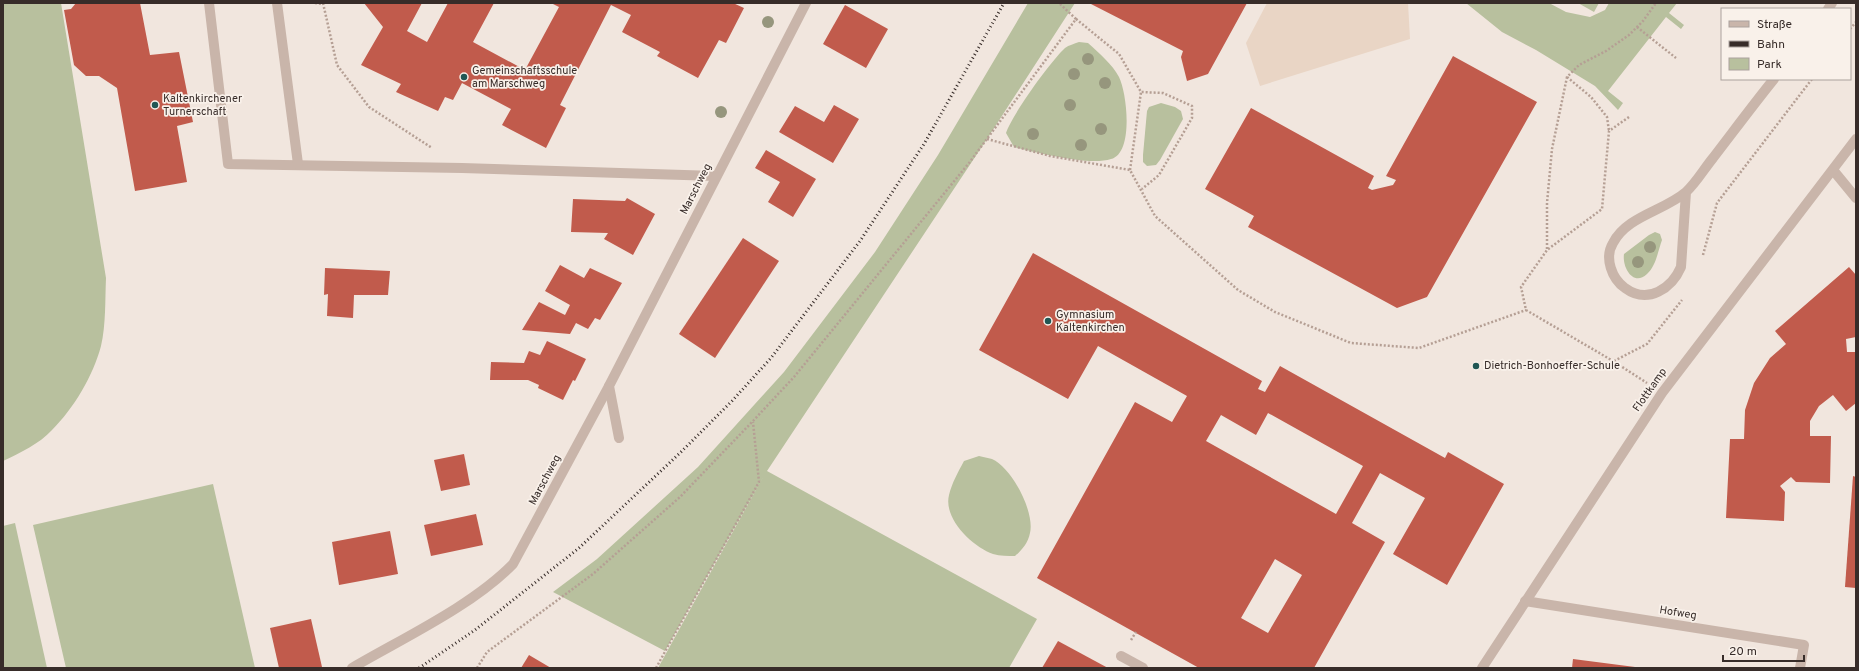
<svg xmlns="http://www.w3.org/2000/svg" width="1859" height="671" font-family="Overpass,sans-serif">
  <rect width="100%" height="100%" fill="#f1e6de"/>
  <g fill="#b8c09e">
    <path d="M3,3H61L106,278C105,300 106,324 101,346C93,376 74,408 52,430C39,444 20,453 3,461Z"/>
    <polygon points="1028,3 1075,3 987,139 767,471 1037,619 1009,668 658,668 763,477 665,651 553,592 597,559 698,467 784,372 875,252 938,155"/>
    <polygon points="1466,3 1549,3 1566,12 1590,17 1605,10 1609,3 1677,3 1669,13 1684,25 1681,29 1666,17 1608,91 1623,103 1618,110 1595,86 1536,50 1502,32"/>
    <polygon points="1578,3 1599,3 1594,12"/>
    <path d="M1079,42L1088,43C1099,53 1112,64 1119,77C1127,93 1134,153 1111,159C1089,166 1038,153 1014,147L1006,133C1012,115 1050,62 1065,48C1069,45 1074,44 1079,42Z"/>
    <polygon points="1161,103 1175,107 1181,111 1183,119 1160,160 1156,165 1147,166 1143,162 1143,155 1147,111 1149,107"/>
    <path d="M1655,232L1660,234L1662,240C1658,251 1656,266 1647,274C1633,287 1622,267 1624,254L1649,235Z"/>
    <path d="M979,456C983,457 988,458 992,459C1012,468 1035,512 1030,533C1028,543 1022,550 1015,556C1008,556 1000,556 993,554C973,547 943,519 949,495C952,483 958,472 964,461Z"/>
    <polygon points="213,484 255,668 66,668 33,525"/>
    <polygon points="15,523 47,668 3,668 3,526"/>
  </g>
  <polygon fill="#e9d5c5" points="1267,3 1408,3 1410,39 1260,86 1246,43"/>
  <g fill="#c15b4c" fill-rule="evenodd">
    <polygon points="76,3 140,3 150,55 179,52 193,122 177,126 187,182 135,191 117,88 99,76 86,76 74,65 64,10 71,9"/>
    <polygon points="364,3 422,3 407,31 427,42 448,3 494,3 473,42 525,70 559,7 551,3 733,3 744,8 726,43 719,40 698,78 657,56 660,52 622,32 631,15 611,5 560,105 566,108 546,148 502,125 511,109 462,83 453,100 445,97 438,111 396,92 401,84 361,65 383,27"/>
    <polygon points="1089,3 1247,3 1208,74 1187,81 1181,57 1183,51"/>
    <polygon points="845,5 888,29 866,68 823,44"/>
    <polygon points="1453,56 1537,102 1427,297 1397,308 1248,227 1254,216 1205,189 1251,108 1374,176 1368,188 1372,190 1393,185 1396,180 1386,176"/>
    <polygon points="834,105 859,119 833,163 779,132 795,106 824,122"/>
    <polygon points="766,150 816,179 793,217 768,202 780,182 755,168"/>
    <polygon points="627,198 655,214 633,255 604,239 608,233 571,232 573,199 625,201"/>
    <polygon points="743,238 779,261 715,358 679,334"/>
    <path d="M1033,253L1262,381L1258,389L1265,392L1280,366L1445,458L1448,452L1504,484L1447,585L1393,554L1425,498L1380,473L1352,523L1385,542L1314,668H1199L1037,578L1135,402L1172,422L1187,396L1098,346L1068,399L979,350ZM1268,413L1363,466L1336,514L1206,441L1221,415L1256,435ZM1275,559L1302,575L1268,633L1241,618Z"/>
    <polygon points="560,265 584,278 590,268 622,283 600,320 595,318 588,329 576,323 570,334 522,330 539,302 565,315 570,305 545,291"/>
    <polygon points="1849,267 1856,275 1856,337 1846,339 1847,352 1856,352 1856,403 1846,411 1833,395 1819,406 1810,421 1810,436 1831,436 1830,483 1796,482 1791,477 1780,486 1785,492 1784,521 1726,518 1730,439 1744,439 1745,410 1754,383 1770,358 1786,344 1775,331"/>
    <polygon points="325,268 390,271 388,295 354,295 353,318 327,316 328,294 324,295"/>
    <polygon points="547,341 586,359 575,381 573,380 563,400 538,388 539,385 528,380 490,380 491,362 524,363 529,351 540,355"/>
    <polygon points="464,454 470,485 441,491 434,460"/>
    <polygon points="1853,476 1856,477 1856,588 1845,587"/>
    <polygon points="476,514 483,545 431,556 424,525"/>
    <polygon points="390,531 398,574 339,585 332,542"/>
    <polygon points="311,619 322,667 279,668 270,628"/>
    <polygon points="1058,641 1108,668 1042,668"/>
    <polygon points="529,655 551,668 521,668"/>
    <polygon points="1573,659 1635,667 1635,668 1572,668"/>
  </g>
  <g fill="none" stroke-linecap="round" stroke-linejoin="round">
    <g stroke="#b59f94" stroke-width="2.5" stroke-dasharray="2 2" stroke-linecap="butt">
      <polyline points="315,3 322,4"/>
      <polyline points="323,3 337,65 369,107 432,148"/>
      <polyline points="1076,19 1119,54 1141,92 1163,93 1192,106 1192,118 1159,175 1142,189"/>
      <polyline points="1637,27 1676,58"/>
      <polyline points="1850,29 1856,22"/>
      <polyline points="1567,77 1591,97 1607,117 1609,131"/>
      <polyline points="1629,117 1609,131 1602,209 1547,250 1521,287 1526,310 1613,361 1647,383"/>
      <polyline points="987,139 1050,156 1130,170 1155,216 1238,290 1275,312 1351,343 1419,348 1526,310"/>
      <polyline points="1130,170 1141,92"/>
      <polyline points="1547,249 1547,203 1552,149 1567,77 1579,65 1606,51 1629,35 1643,21 1656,3"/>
      <polyline points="1703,255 1717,203 1812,79"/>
      <polyline points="1614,361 1647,344 1682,300"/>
      <polyline points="1131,640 1136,632"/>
      <polyline points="477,668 487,652 593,574 680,497 753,421 794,377 969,163 1076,19 1059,3"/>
      <polyline points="656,668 759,482 753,422"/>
    </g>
    <g stroke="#c9b5aa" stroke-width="10">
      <polyline points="209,3 228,164 462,168 716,176"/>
      <polyline points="277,3 298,164"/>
      <polyline points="1828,9 1832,3"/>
      <polyline points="1833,170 1856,198"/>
      <path d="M1686,192L1681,267C1672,288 1648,305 1625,288C1612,279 1604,258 1613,243C1627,216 1664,211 1686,192C1696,183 1704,169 1713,158C1733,132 1753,105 1774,79"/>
      <polyline points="619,438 609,386 806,3"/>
      <polyline points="1525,601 1804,645 1800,668"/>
      <polyline points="1121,656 1143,668"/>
      <path d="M352,668C403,638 472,606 513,564L609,386"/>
      <polyline points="1482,668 1662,393 1856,139"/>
    </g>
    <polyline stroke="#372c29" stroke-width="3" stroke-dasharray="1 3" stroke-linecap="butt" points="419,668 475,630 579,548 680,453 732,401 771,358 860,241 924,144 1004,3"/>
  </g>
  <g fill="#96967d">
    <circle cx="768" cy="22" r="6"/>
    <circle cx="1088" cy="59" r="6"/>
    <circle cx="1074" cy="74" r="6"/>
    <circle cx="1105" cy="83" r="6"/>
    <circle cx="1070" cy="105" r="6"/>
    <circle cx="721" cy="112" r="6"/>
    <circle cx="1101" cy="129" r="6"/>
    <circle cx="1033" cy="134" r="6"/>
    <circle cx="1081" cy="145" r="6"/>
    <circle cx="1650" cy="247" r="6"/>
    <circle cx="1638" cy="262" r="6"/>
  </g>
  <g fill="#205754" stroke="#f9f1ea" stroke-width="1.5">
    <circle cx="464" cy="77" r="4"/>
    <circle cx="155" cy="105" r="4"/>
    <circle cx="1048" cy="321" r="4"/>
    <circle cx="1476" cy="366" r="4"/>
  </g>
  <g text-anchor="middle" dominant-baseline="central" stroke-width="3.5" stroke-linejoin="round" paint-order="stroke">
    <g font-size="11" fill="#372c29" stroke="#f9f1ea" text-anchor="start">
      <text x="472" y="71">Gemeinschaftsschule<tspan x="472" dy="13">am Marschweg</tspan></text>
      <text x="163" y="99">Kaltenkirchener<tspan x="163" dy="13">Turnerschaft</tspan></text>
      <text x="1056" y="315">Gymnasium<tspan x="1056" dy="13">Kaltenkirchen</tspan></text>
      <text x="1484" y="366">Dietrich-Bonhoeffer-Schule</text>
    </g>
    <g font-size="11" fill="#372c29" stroke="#f9f1ea">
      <text transform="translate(696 189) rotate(-63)">Marschweg</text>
      <text transform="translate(1650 390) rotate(-55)">Flottkamp</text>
      <text transform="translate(545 480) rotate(-62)">Marschweg</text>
      <text transform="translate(1678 613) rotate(9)">Hofweg</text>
    </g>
  </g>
  <rect width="1859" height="671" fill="none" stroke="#372c29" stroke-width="8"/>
  <rect x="1721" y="8" width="130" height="72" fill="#f9f1ea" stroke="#aba29d"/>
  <rect x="1729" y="21" width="20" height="6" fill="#c9b5aa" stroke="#aba29d"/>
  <text x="1757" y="28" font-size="12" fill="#372c29">Straße</text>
  <rect x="1729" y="41" width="20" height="6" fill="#372c29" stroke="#aba29d"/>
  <text x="1757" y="48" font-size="12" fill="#372c29">Bahn</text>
  <rect x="1729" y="58" width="20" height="12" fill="#b8c09e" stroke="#aba29d"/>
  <text x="1757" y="68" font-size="12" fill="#372c29">Park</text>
  <path d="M1723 655v6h81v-6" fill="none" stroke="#372c29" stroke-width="2"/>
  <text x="1729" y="655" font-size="12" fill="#372c29" stroke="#f9f1ea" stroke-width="3" paint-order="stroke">20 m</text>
</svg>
